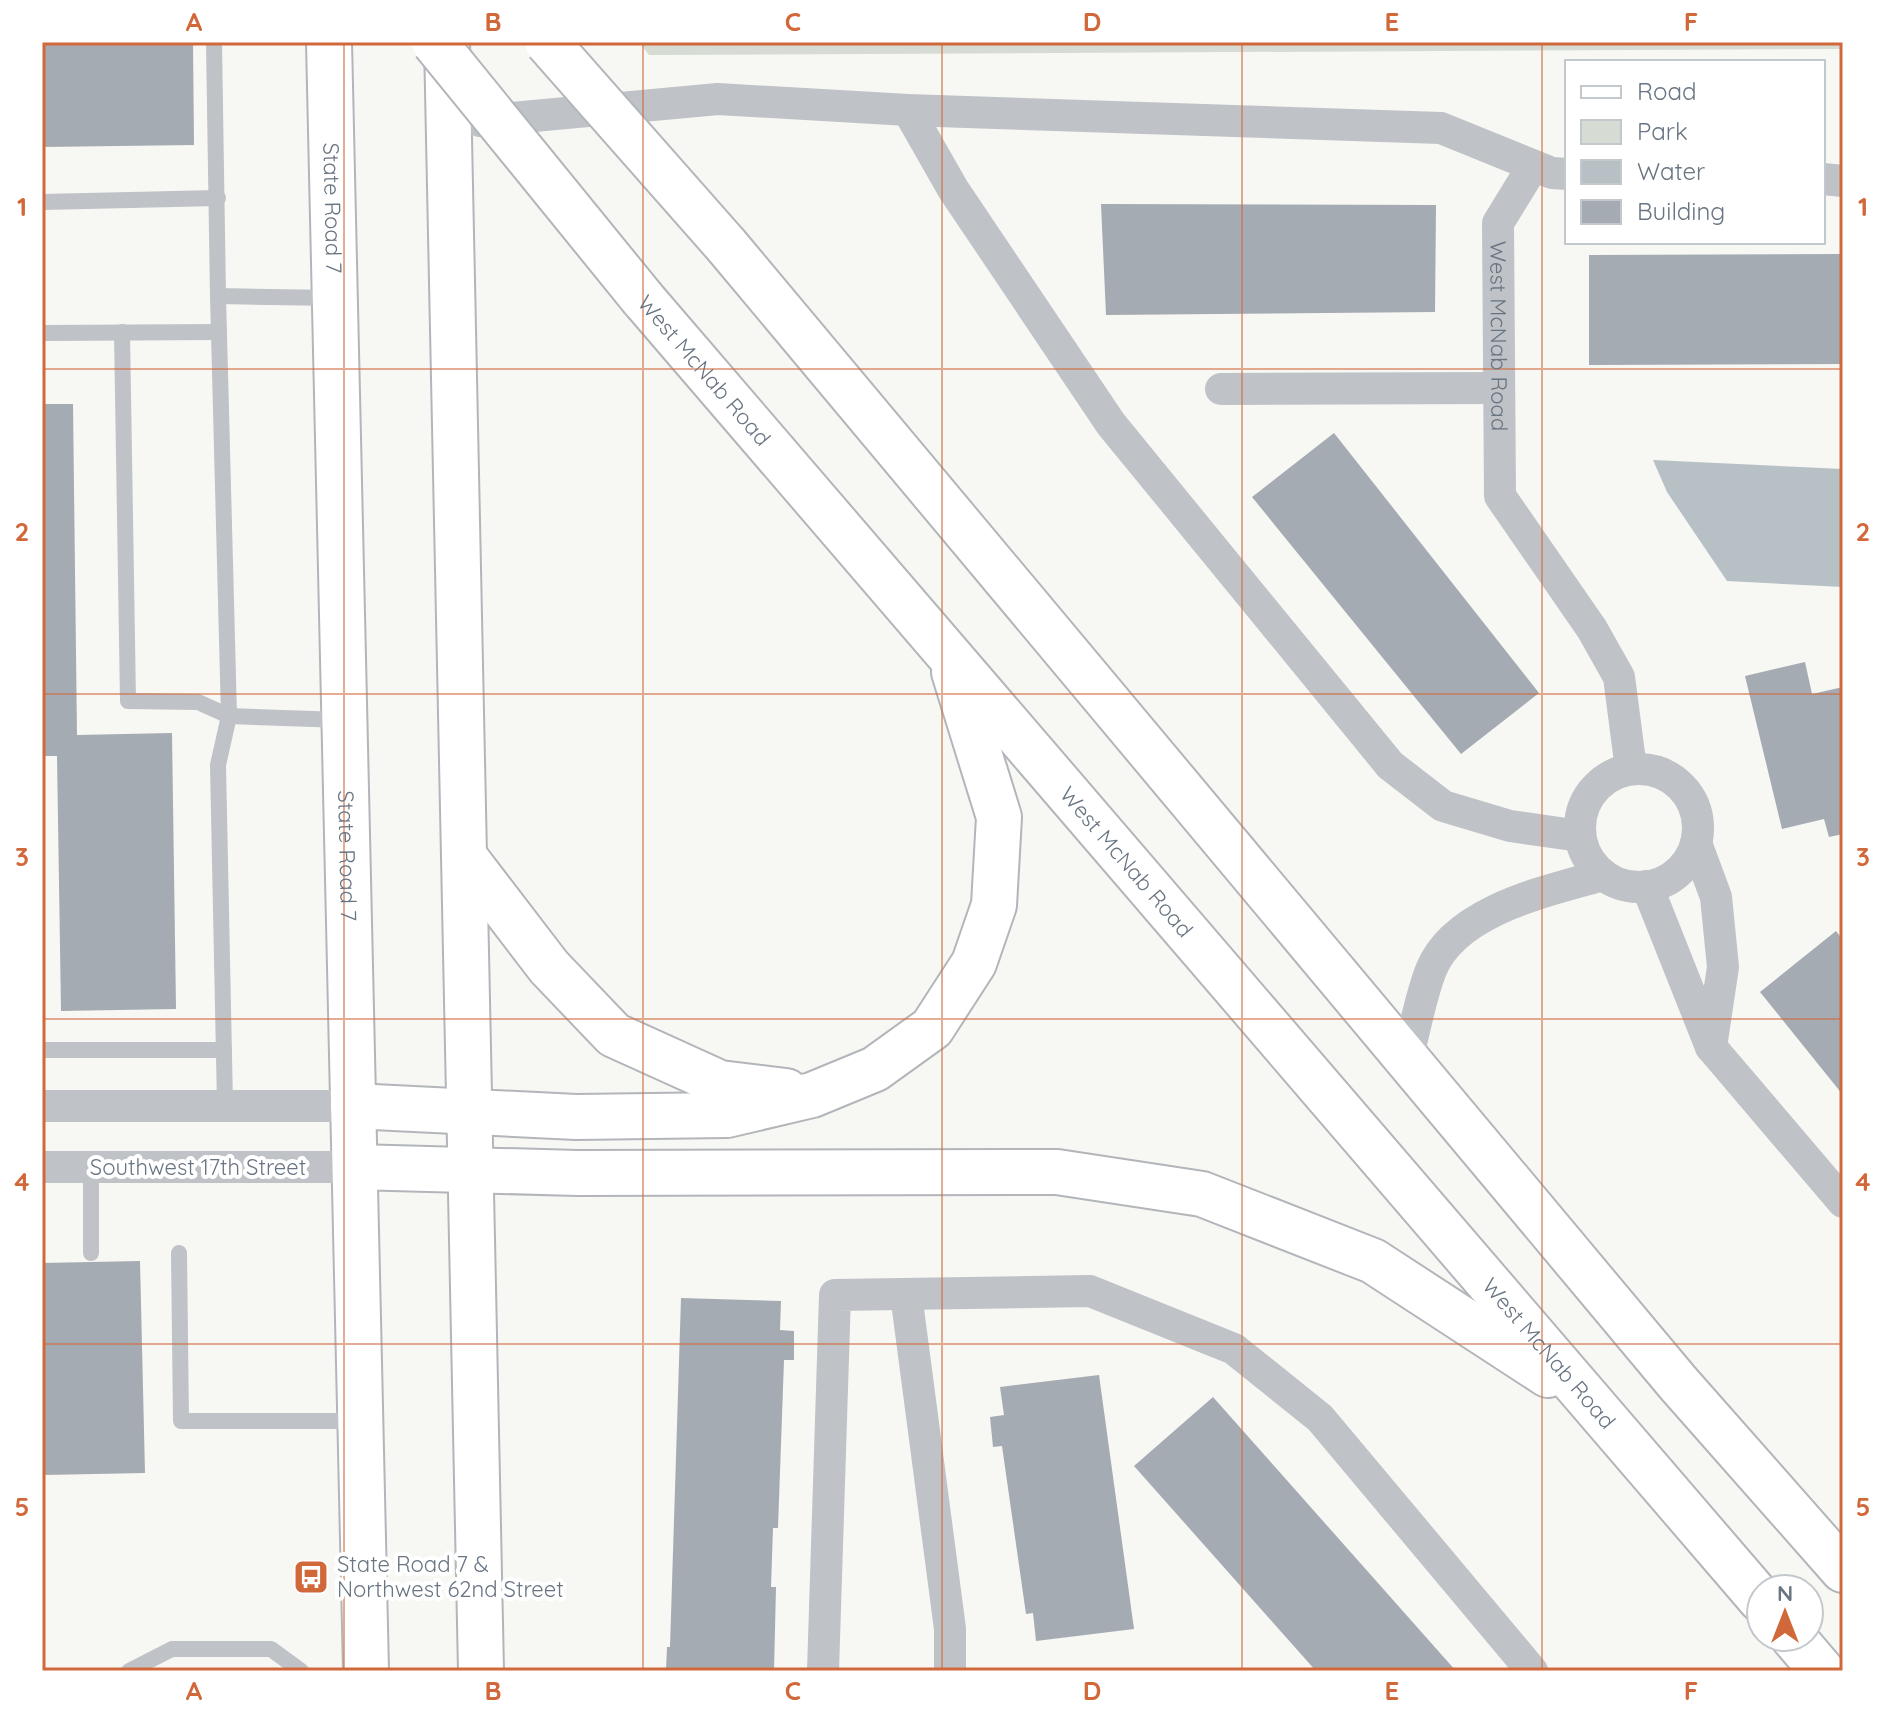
<svg xmlns="http://www.w3.org/2000/svg" width="1885" height="1713" font-family="Quicksand,sans-serif">
  <rect width="100%" height="100%" fill="#f7f7f4"/>
  <polygon fill="#d6dbd4" points="639,42 1843,42 1843,49 649,55"/>
  <polygon fill="#b7c0c5" points="1653,460 1843,469 1843,587 1727,581 1667,492"/>
  <g fill="#a5abb2">
    <polygon points="42,42 193,42 194,145 42,147"/>
    <polygon points="1101,204 1436,205 1435,312 1106,315"/>
    <polygon points="1843,254 1843,364 1589,365 1589,255"/>
    <polygon points="42,404 73,404 77,735 172,733 176,1009 61,1011 57,756 42,756"/>
    <polygon points="1334,433 1539,693 1461,754 1252,497"/>
    <polygon points="1805,662 1812,694 1843,687 1843,834 1829,837 1824,819 1782,829 1745,676"/>
    <polygon points="1836,931 1843,940 1843,1095 1760,992"/>
    <polygon points="140,1261 145,1473 44,1475 42,1263"/>
    <polygon points="681,1298 781,1301 780,1330 794,1331 794,1360 784,1360 778,1528 773,1528 771,1587 776,1587 774,1671 666,1671 667,1647 670,1647"/>
    <polygon points="1099,1375 1134,1629 1036,1641 1033,1613 1026,1614 1002,1446 993,1447 990,1417 1004,1415 1000,1387"/>
    <polygon points="1213,1397 1456,1671 1316,1671 1134,1466"/>
  </g>
  <g fill="none" stroke-linecap="round" stroke-linejoin="round">
    <defs>
      <g id="primary">
        <path id="s2" d="M329,42L366,1671"/>
        <polyline points="447,42 481,1671"/>
        <polyline points="726,245 1678,1383 1843,1570"/>
        <path id="s3" d="M643,299L1761,1600"/>
        <polyline points="464,856 549,967 614,1035 720,1083 786,1091"/>
        <polyline points="353,1106 576,1117 727,1115 812,1095 875,1069 932,1028 974,963 994,905 999,817 954,672"/>
        <polyline points="355,1167 578,1173 1057,1172 1202,1194 1373,1261 1548,1375"/>
        <polyline points="1793,1637 1822,1671"/>
      </g>
    </defs>
    <use href="#primary" stroke="#b2b6ba" stroke-width="48"/>
    <g stroke="#bfc2c6" stroke-width="16">
      <polyline points="214,42 218,296 332,298"/>
      <polyline points="42,202 218,198"/>
      <polyline points="218,296 229,716 218,765 225,1104"/>
      <polyline points="122,332 128,701 198,702 229,716 342,720"/>
      <polyline points="42,333 219,332"/>
      <polyline points="42,1050 224,1050"/>
      <polyline points="91,1167 91,1253"/>
      <polyline points="179,1253 181,1421 358,1421"/>
      <polyline points="129,1671 172,1649 271,1649 301,1671"/>
    </g>
    <g stroke="#bfc2c6" stroke-width="32">
      <polyline points="908,110 953,189 1111,424 1390,765 1443,806 1510,826 1580,836"/>
      <polyline points="480,121 718,99 908,110 1441,128 1552,173 1567,174"/>
      <path id="s1" d="M1533,166L1498,223L1500,496L1592,629L1619,677L1631,769"/>
      <polyline points="1823,179 1843,181"/>
      <polyline points="1221,389 1498,388"/>
      <circle cx="1639" cy="828" r="59"/>
      <polyline points="1696,843 1716,897 1723,967 1711,1047"/>
      <polyline points="1647,886 1711,1047 1843,1202"/>
      <path d="M1407,1059C1415,1030 1420,998 1431,970C1455,910 1547,891 1603,875"/>
      <polyline points="42,1106 353,1106"/>
      <polyline points="42,1167 355,1167"/>
      <polyline points="906,1294 950,1629 950,1671"/>
      <polyline points="823,1671 835,1295 1090,1291 1234,1349 1320,1418 1532,1671"/>
    </g>
    <use href="#primary" stroke="#fff" stroke-width="44"/>
    <defs>
      <g id="primary-bridge">
        <polyline points="434,42 643,299"/>
        <polyline points="547,42 726,245"/>
      </g>
    </defs>
    <use href="#primary-bridge" stroke="#b2b6ba" stroke-width="48" stroke-linecap="butt"/>
    <use href="#primary-bridge" stroke="#fff" stroke-width="44"/>
  </g>
  <path fill="none" stroke="#d1683a" stroke-width="2" stroke-opacity="0.55" d="M344,42V1671M643,42V1671M942,42V1671M1242,42V1671M1542,42V1671M42,369H1843M42,694H1843M42,1019H1843M42,1344H1843"/>
  <defs>
    <symbol id="bus-square" viewBox="-11 -11 22 22"><rect x="-9" y="-9" width="18" height="18" rx="4" fill="#d1683a" stroke="#fff"/><path d="M-5-6H5V4H4V6H2V4H-2V6H-4V4H-5ZM-3.5-4V0h7V-4ZM-3.5 1.2v1.5H-2V1.2ZM2 1.2v1.5H3.5V1.2Z" fill="#fff"/></symbol>
  </defs>
  <g fill-rule="evenodd">
    <use href="#bus-square" x="291" y="1557" width="40" height="40"/>
  </g>
  <g text-anchor="middle" dominant-baseline="central" stroke-width="8" stroke-linejoin="round" paint-order="stroke">
    <g font-size="22" fill="#697582" stroke="#fff">
      <text stroke="none"><textPath href="#s2" startOffset="166">State Road 7</textPath></text>
      <text stroke="none"><textPath href="#s1" startOffset="180">West McNab Road</textPath></text>
      <text stroke="none"><textPath href="#s3" startOffset="94">West McNab Road</textPath></text>
      <text stroke="none"><textPath href="#s2" startOffset="814">State Road 7</textPath></text>
      <text stroke="none"><textPath href="#s3" startOffset="742">West McNab Road</textPath></text>
      <text x="198" y="1167">Southwest 17th Street</text>
      <text stroke="none"><textPath href="#s3" startOffset="1390">West McNab Road</textPath></text>
    </g>
    <g font-size="22" fill="#697582" stroke="#fff" text-anchor="start">
      <text x="337" y="1564">State Road 7 &amp;<tspan x="337" dy="25">Northwest 62nd Street</tspan></text>
    </g>
  </g>
  <rect width="1885" height="1713" fill="none" stroke="#ffffff" stroke-width="88"/>
  <rect x="1565" y="60" width="260" height="184" fill="#ffffff" stroke="#c3c8cd" stroke-width="2"/>
  <rect x="1581" y="86" width="40" height="12" fill="#ffffff" stroke="#c3c8cd" stroke-width="2"/>
  <text x="1637" y="100" font-size="24" fill="#697582">Road</text>
  <rect x="1581" y="120" width="40" height="24" fill="#d6dbd4" stroke="#c3c8cd" stroke-width="2"/>
  <text x="1637" y="140" font-size="24" fill="#697582">Park</text>
  <rect x="1581" y="160" width="40" height="24" fill="#b7c0c5" stroke="#c3c8cd" stroke-width="2"/>
  <text x="1637" y="180" font-size="24" fill="#697582">Water</text>
  <rect x="1581" y="200" width="40" height="24" fill="#a5abb2" stroke="#c3c8cd" stroke-width="2"/>
  <text x="1637" y="220" font-size="24" fill="#697582">Building</text>
  <g transform="translate(1785 1613)"><circle r="38" fill="#ffffff" stroke="#c3c8cd" stroke-width="2"/>
  <path d="M0-6L14 30L0 20L-14 30Z" fill="#d1683a"/>
  <text y="-12" font-size="22" font-weight="bold" text-anchor="middle" fill="#697582">N</text>
  </g>
  <rect x="44" y="44" width="1797" height="1625" fill="none" stroke="#d1683a" stroke-width="3"/>
  <g font-size="26" text-anchor="middle" font-weight="bold" fill="#d1683a">
    <text x="194" y="31">A</text>
    <text x="493" y="31">B</text>
    <text x="793" y="31">C</text>
    <text x="1092" y="31">D</text>
    <text x="1392" y="31">E</text>
    <text x="1691" y="31">F</text>
    <text x="22" y="216">1</text>
    <text x="1863" y="216">1</text>
    <text x="22" y="541">2</text>
    <text x="1863" y="541">2</text>
    <text x="22" y="866">3</text>
    <text x="1863" y="866">3</text>
    <text x="22" y="1191">4</text>
    <text x="1863" y="1191">4</text>
    <text x="22" y="1516">5</text>
    <text x="1863" y="1516">5</text>
    <text x="194" y="1700">A</text>
    <text x="493" y="1700">B</text>
    <text x="793" y="1700">C</text>
    <text x="1092" y="1700">D</text>
    <text x="1392" y="1700">E</text>
    <text x="1691" y="1700">F</text>
  </g>
</svg>
